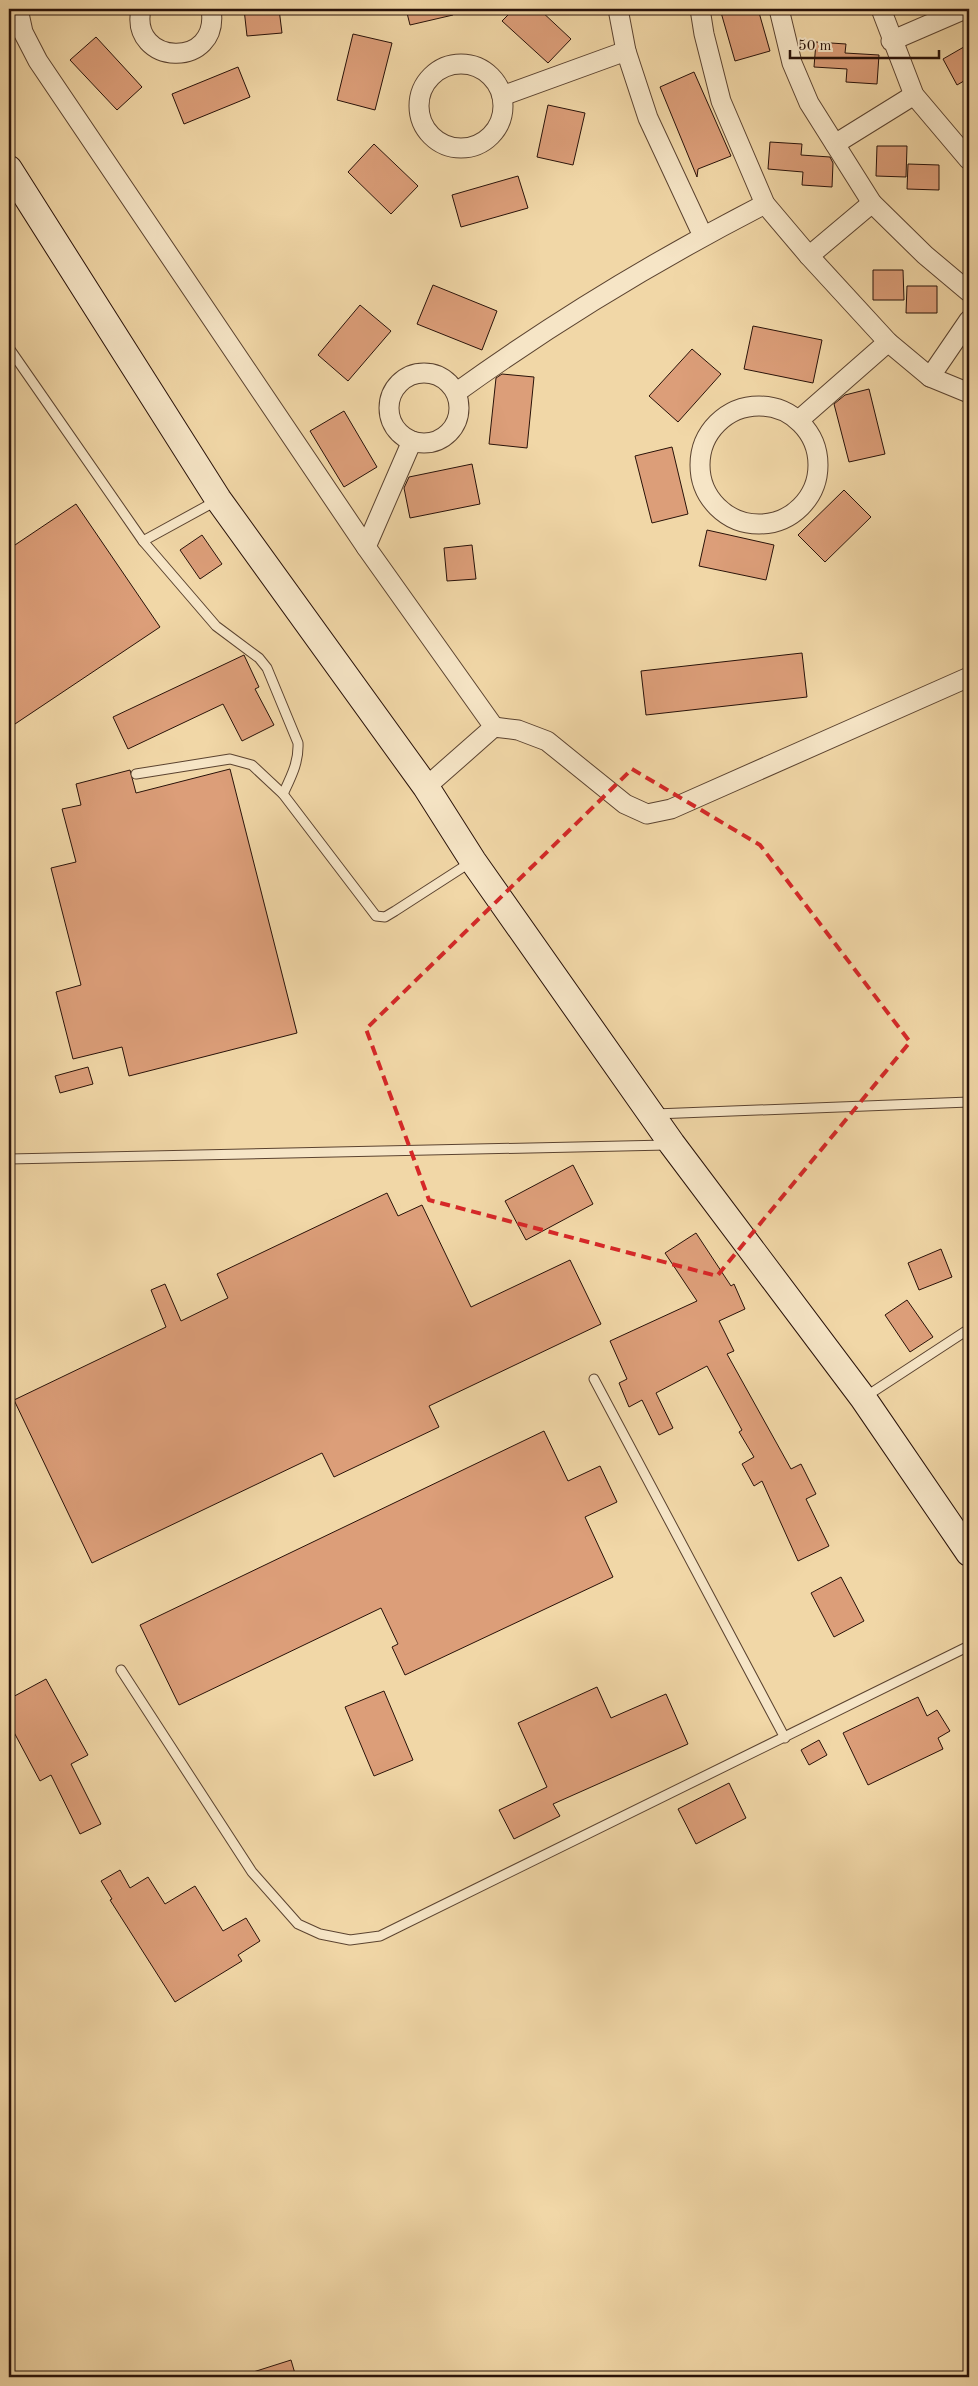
<svg xmlns="http://www.w3.org/2000/svg" width="978" height="2386" font-family="'Old Standard TT',serif">
  <rect width="100%" height="100%" fill="#f1d7a7"/>
  <filter id="stains"><feTurbulence type="fractalNoise" baseFrequency=".004" numOctaves="4"/><feColorMatrix values="0 0 0 0 .2 0 0 0 0 .09 0 0 0 0 .02 0 0 0 .5 -.17"/></filter>
  <radialGradient id="worn" r=".72"><stop offset=".6" stop-color="#630" stop-opacity="0"/><stop offset="1" stop-color="#630" stop-opacity=".3"/></radialGradient>
  <g fill="#dc9e79" stroke="#291209">
    <polygon points="244,9 279,9 282,33 247,36"/>
    <polygon points="406,9 453,9 453,15 410,25"/>
    <polygon points="514,9 539,9 571,39 548,63 502,21"/>
    <polygon points="720,9 758,9 770,51 735,61"/>
    <polygon points="353,34 392,43 375,110 337,100"/>
    <polygon points="96,37 142,87 117,110 70,60"/>
    <polygon points="816,42 846,44 845,53 879,55 877,84 846,82 847,69 814,67"/>
    <polygon points="969,44 969,78 957,85 943,59"/>
    <polygon points="238,67 250,97 184,124 172,94"/>
    <polygon points="694,72 731,156 698,169 697,177 660,87"/>
    <polygon points="548,105 585,113 573,165 537,157"/>
    <polygon points="770,142 802,144 801,155 830,157 833,163 832,187 802,185 803,172 768,169"/>
    <polygon points="374,144 418,186 391,214 348,172"/>
    <polygon points="877,146 907,146 906,177 876,176"/>
    <polygon points="908,164 939,165 939,190 907,189"/>
    <polygon points="518,176 528,208 461,227 452,195"/>
    <polygon points="873,270 903,270 904,300 873,300"/>
    <polygon points="433,285 497,311 482,350 417,324"/>
    <polygon points="907,286 937,286 937,313 906,313"/>
    <polygon points="360,305 391,331 348,381 318,355"/>
    <polygon points="753,326 822,340 813,383 744,369"/>
    <polygon points="692,349 721,374 678,422 649,396"/>
    <polygon points="502,374 534,377 527,448 489,444 496,378"/>
    <polygon points="869,389 885,454 849,462 834,404 845,395"/>
    <polygon points="344,411 377,467 344,487 310,431"/>
    <polygon points="672,447 688,514 652,523 635,456"/>
    <polygon points="472,464 480,504 410,518 404,488 409,477"/>
    <polygon points="844,490 871,517 825,562 798,535"/>
    <polygon points="76,504 160,627 9,728 9,549"/>
    <polygon points="707,530 774,545 766,580 699,566"/>
    <polygon points="202,535 222,564 200,579 180,550"/>
    <polygon points="472,545 476,579 447,581 444,548"/>
    <polygon points="802,653 807,697 646,715 641,671"/>
    <polygon points="244,655 259,687 255,689 274,725 242,741 223,704 128,749 113,717"/>
    <polygon points="230,769 297,1033 129,1076 122,1047 73,1059 56,992 81,985 51,868 76,862 62,809 81,805 76,784 130,770 136,793"/>
    <polygon points="88,1067 93,1084 60,1093 55,1076"/>
    <polygon points="573,1165 593,1204 526,1240 505,1201"/>
    <polygon points="387,1193 398,1216 422,1205 471,1307 570,1260 601,1324 429,1406 439,1427 334,1477 322,1453 92,1563 14,1400 166,1327 151,1290 165,1284 181,1321 228,1298 217,1274"/>
    <polygon points="696,1233 731,1286 734,1284 745,1309 719,1321 734,1351 727,1354 791,1469 801,1464 816,1494 806,1499 829,1546 798,1561 762,1481 754,1486 742,1464 754,1457 739,1432 742,1430 707,1366 656,1393 673,1428 659,1435 642,1400 629,1407 619,1383 627,1379 610,1341 697,1301 665,1253"/>
    <polygon points="941,1249 952,1277 919,1290 908,1263"/>
    <polygon points="907,1300 933,1337 910,1352 885,1315"/>
    <polygon points="544,1431 568,1481 600,1466 617,1502 585,1517 613,1577 405,1675 392,1647 398,1644 381,1608 179,1705 140,1625"/>
    <polygon points="841,1577 864,1621 834,1637 811,1593"/>
    <polygon points="46,1679 88,1755 71,1764 101,1824 80,1834 51,1775 40,1781 9,1723 9,1699"/>
    <polygon points="597,1687 611,1718 666,1694 688,1744 553,1804 560,1816 514,1839 499,1810 547,1787 518,1723"/>
    <polygon points="384,1691 413,1760 374,1776 345,1707"/>
    <polygon points="918,1697 927,1716 937,1710 950,1731 938,1738 943,1749 868,1785 843,1733"/>
    <polygon points="819,1740 827,1755 809,1765 801,1750"/>
    <polygon points="729,1783 746,1818 696,1844 678,1809"/>
    <polygon points="120,1870 130,1888 148,1877 165,1904 195,1886 223,1931 246,1918 260,1941 238,1955 242,1961 175,2002 110,1900 112,1899 101,1881"/>
    <polygon points="291,2360 296,2377 247,2377 247,2374"/>
  </g>
  <g fill="none" stroke-linecap="round" stroke-linejoin="round">
    <defs>
      <g id="service">
        <polyline points="9,348 143,541 216,501"/>
        <path d="M143,541L216,626L259,658L267,668L298,743C299,762 291,777 283,794"/>
        <polyline points="136,774 230,759 252,765 283,794 376,916 385,917 395,911 471,862"/>
        <polyline points="655,1114 969,1102"/>
        <polyline points="9,1159 667,1145"/>
        <polyline points="594,1379 785,1738"/>
        <polyline points="865,1397 969,1329"/>
        <polyline points="121,1670 252,1872 298,1924 320,1934 350,1940 380,1936 969,1646"/>
      </g>
      <g id="minor">
        <polyline points="18,9 23,32 38,61 366,547 494,727"/>
        <path d="M141,9C129,66 221,70 211,9"/>
        <polyline points="618,9 626,51 648,118 703,236"/>
        <polyline points="700,9 704,34 721,101 765,204 809,256 888,342 930,377 969,393"/>
        <polyline points="779,9 792,63 809,103 872,203 925,255 969,292"/>
        <polyline points="881,9 914,95 969,160"/>
        <polyline points="891,41 965,9"/>
        <circle cx="461" cy="106" r="42"/>
        <polyline points="502,96 626,51"/>
        <polyline points="835,144 914,95"/>
        <polyline points="809,256 872,203"/>
        <circle cx="424" cy="408" r="35"/>
        <polyline points="930,377 969,320"/>
        <path d="M457,392C554,322 658,259 765,204"/>
        <circle cx="759" cy="465" r="59"/>
        <polyline points="799,420 888,342"/>
        <polyline points="366,547 412,441"/>
        <polyline points="426,787 494,727 518,730 547,741 625,804 647,814 671,809 969,677"/>
      </g>
      <polyline id="secondary" points="9,169 218,499 426,787 473,861 672,1144 863,1398 969,1553"/>
    </defs>
    <use href="#service" stroke="#5b4330" stroke-width="11"/>
    <use href="#minor" stroke="#5b4330" stroke-width="21"/>
    <use href="#secondary" stroke="#291209" stroke-width="28"/>
    <use href="#service" stroke="#f6e5c6" stroke-width="9"/>
    <use href="#minor" stroke="#f6e5c6" stroke-width="19"/>
    <use href="#secondary" stroke="#f6e5c6" stroke-width="26"/>
  </g>
  <path fill="none" stroke="#d62828" stroke-width="4" stroke-dasharray="10 6" stroke-linejoin="round" d="M632,769L760,845L910,1042L717,1276L429,1200L366,1029Z"/>
  <rect width="978" height="2386" fill="none" stroke="#f1d7a7" stroke-width="30"/>
  <rect x="10" y="10" width="958" height="2366" fill="none" stroke="#291209" stroke-width="2.5"/>
  <rect x="15" y="15" width="948" height="2356" fill="none" stroke="#291209"/>
  <path d="M790 50v8h149v-8" fill="none" stroke="#291209" stroke-width="2.5"/>
  <text x="798" y="50" font-size="15" fill="#291209" stroke="#f6e5c6" stroke-width="4" paint-order="stroke">50 m</text>
  <rect width="100%" height="100%" filter="url(#stains)"/>
  <rect width="100%" height="100%" fill="url(#worn)"/>
</svg>
